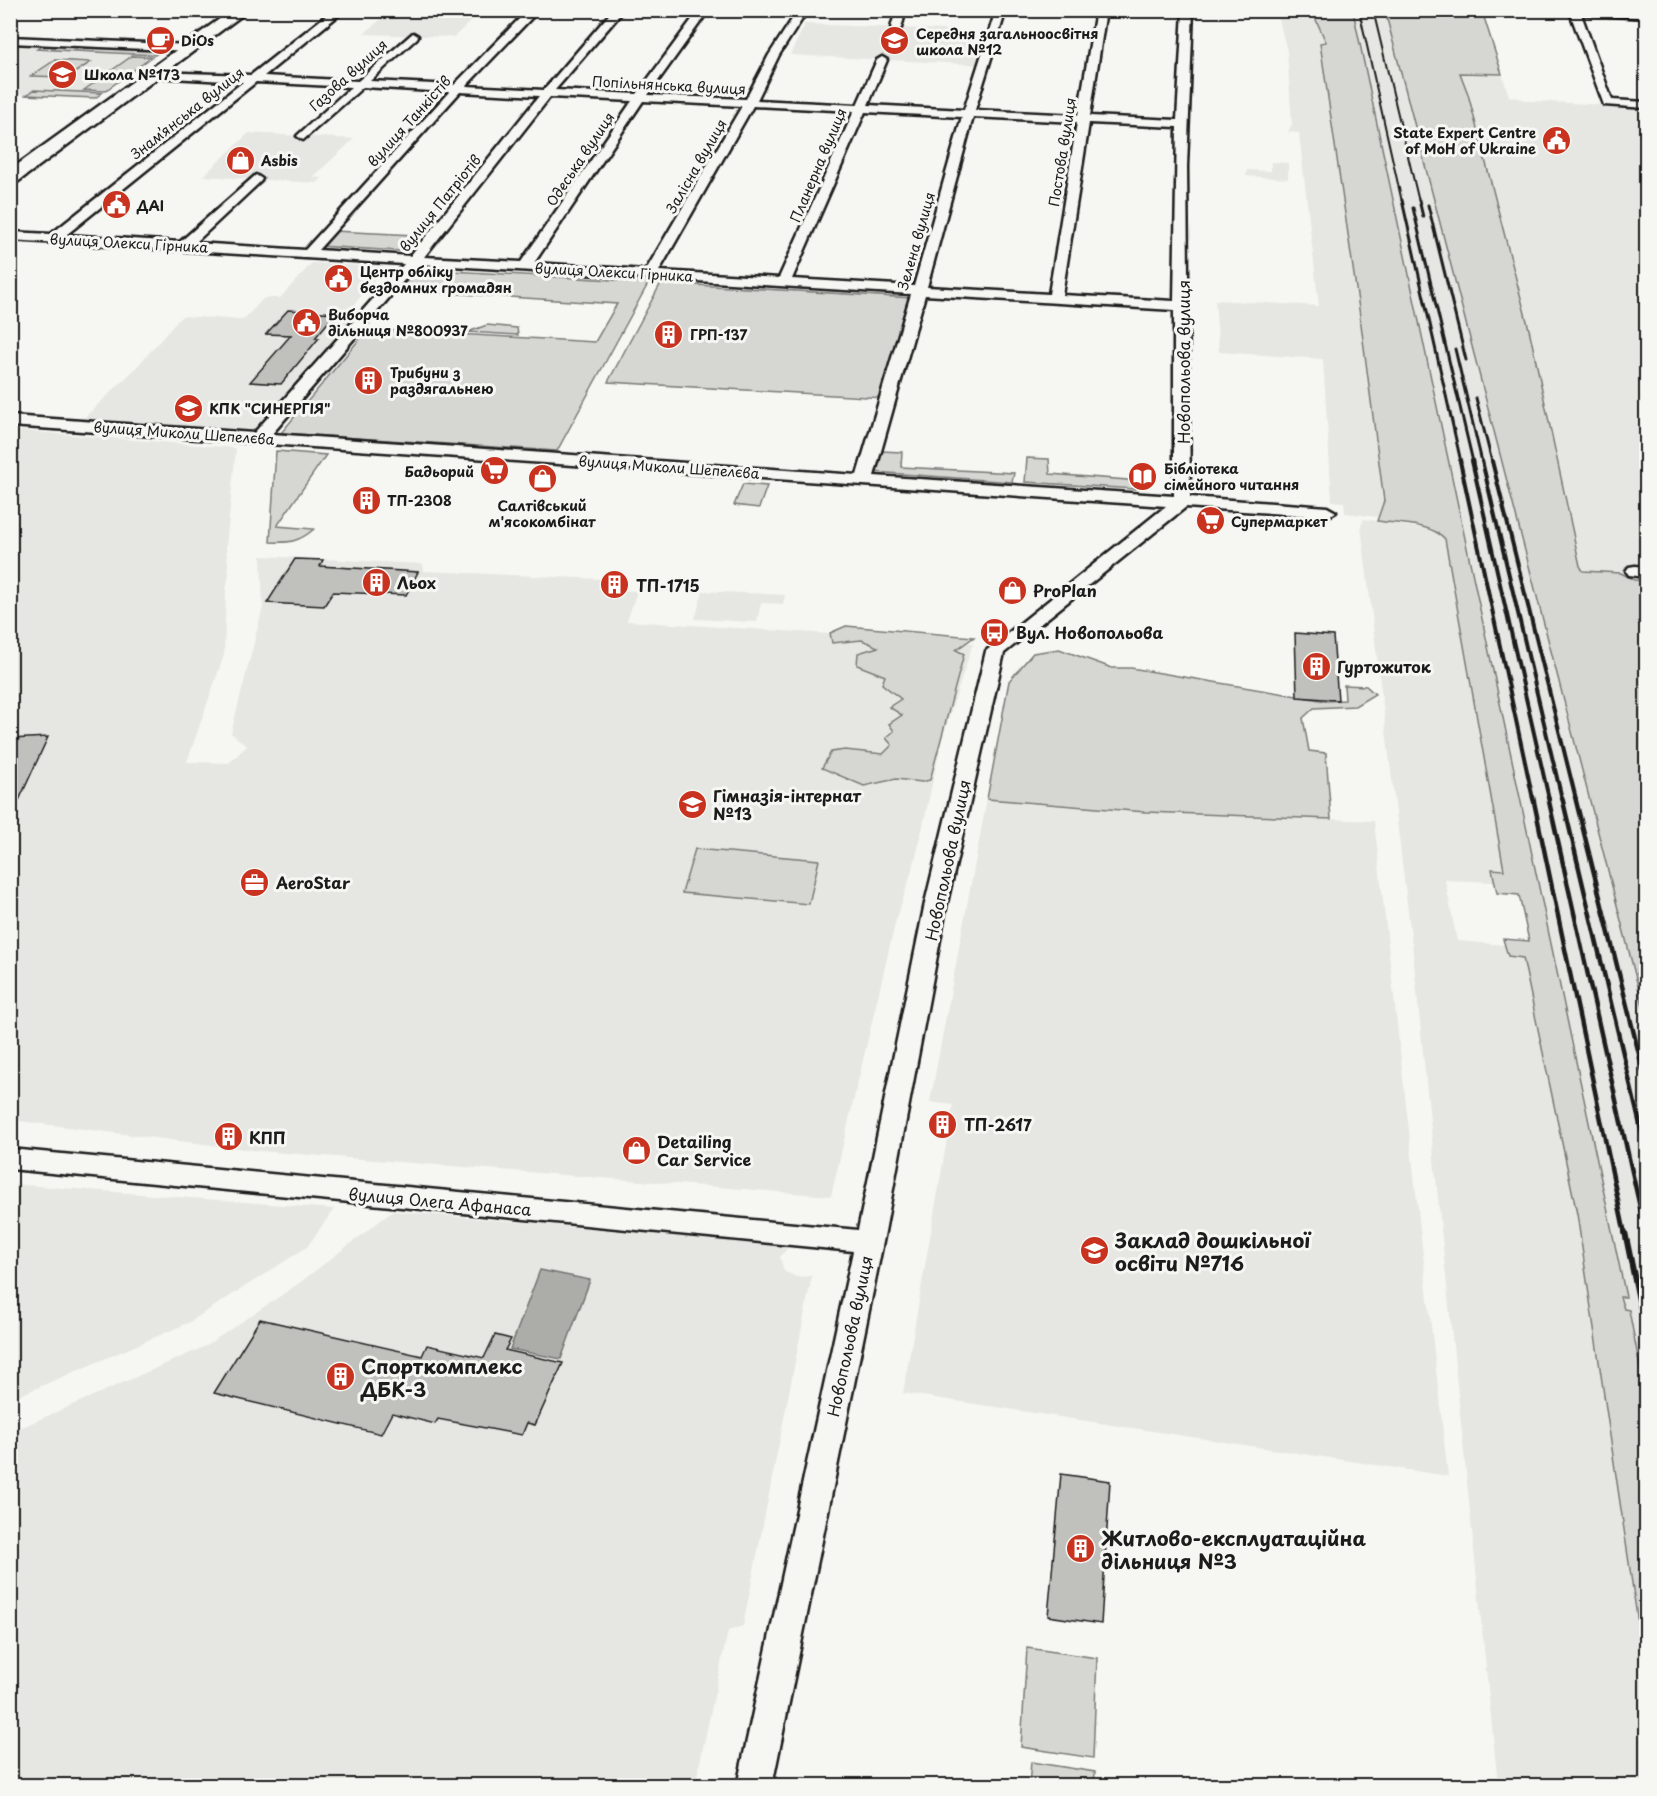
<svg xmlns="http://www.w3.org/2000/svg" width="1657" height="1796" font-family="'Playpen Sans',sans-serif">
  <rect width="100%" height="100%" fill="#f6f6f2"/>
  <filter id="ink" filterUnits="userSpaceOnUse"><feTurbulence type="fractalNoise" baseFrequency=".0167" numOctaves="2"/><feDisplacementMap in="SourceGraphic" scale="12" xChannelSelector="R" yChannelSelector="G"/><feConvolveMatrix kernelMatrix="1 2 1 2 8 2 1 2 1" color-interpolation-filters="sRGB"/></filter>
  <g filter="url(#ink)">
    <g fill="#e6e6e2">
      <polygon points="390,11 481,11 454,37 364,34"/>
      <polygon points="1276,11 1312,11 1327,43 1320,43 1359,309 1384,501 1377,517 1345,513 1344,502 1332,501 1323,359 1219,352 1215,300 1319,306 1299,133 1288,132 1292,124 1287,51 1278,16 1272,16 1271,13 1277,13"/>
      <polygon points="1353,11 1385,11 1646,1017 1646,1399 1630,1310 1624,1309 1620,1296 1626,1296"/>
      <polygon points="805,24 995,32 986,65 790,55"/>
      <polygon points="11,42 153,48 81,97 11,94"/>
      <polygon points="1459,72 1502,74 1509,96 1530,101 1646,107 1646,768 1580,566"/>
      <polygon points="249,133 354,139 313,177 322,178 317,183 203,176"/>
      <polygon points="1271,162 1288,163 1288,179 1246,176 1247,170 1271,171"/>
      <polygon points="312,263 384,267 350,310 364,311 257,433 83,422 84,418 133,371 182,316 243,320 264,298 280,298"/>
      <polygon points="11,430 236,448 226,547 229,574 226,589 224,655 187,762 229,763 247,746 231,733 263,607 261,556 423,564 424,571 601,579 598,589 637,591 627,621 973,643 942,739 916,857 895,924 831,1196 260,1151 11,1120"/>
      <polygon points="1364,519 1428,529 1439,532 1445,539 1505,871 1492,870 1495,882 1445,880 1457,941 1505,945 1508,956 1523,958 1577,1214 1618,1477 1646,1677 1646,1785 1498,1785 1412,944 1361,526"/>
      <polygon points="703,591 785,595 783,604 761,603 757,622 695,619"/>
      <polygon points="987,799 1146,812 1374,821 1448,1476 903,1393 953,1105 930,1102"/>
      <polygon points="11,1184 334,1209 307,1247 188,1323 11,1399"/>
      <polygon points="393,1211 789,1246 780,1257 784,1271 796,1277 812,1276 743,1626 728,1631 695,1785 11,1786 11,1432 204,1347 298,1284"/>
    </g>
    <g fill="#d6d6d2" stroke="#797977" stroke-width="1.5">
      <polygon points="11,10 135,10 135,11 126,16"/>
      <path d="M1312,11H1353L1626,1297H1620L1624,1309L1629,1310L1646,1399V1677L1577,1214L1523,958L1508,956L1503,939L1529,941L1519,895L1497,893L1492,869L1504,870L1445,539C1431,523 1398,524 1377,521L1384,501L1359,309L1320,43L1326,42Z"/>
      <polygon points="1385,11 1482,11 1502,74 1460,73 1468,94 1529,329 1580,566 1583,571 1621,573 1634,580 1646,581 1646,1017"/>
      <polygon points="47,42 165,48 155,55 37,49"/>
      <polygon points="132,56 152,57 105,91 84,90"/>
      <polygon points="55,60 91,62 68,77 31,76"/>
      <polygon points="34,90 102,93 95,98 26,95"/>
      <polygon points="333,231 414,235 399,251 319,246"/>
      <polygon points="416,269 649,282 557,451 281,433 368,329 595,342 617,304 400,290"/>
      <polygon points="661,283 912,298 884,398 608,382"/>
      <polygon points="487,325 517,328 518,335 468,332"/>
      <path d="M276,451L326,455L277,526L314,529C299,542 289,543 270,542Z"/>
      <polygon points="880,451 902,452 901,467 1014,473 1012,482 874,472"/>
      <polygon points="1027,458 1049,459 1050,474 1140,481 1135,489 1025,482"/>
      <polygon points="743,484 767,486 759,508 734,505"/>
      <polygon points="846,626 974,637 956,650 964,654 930,780 922,782 896,779 864,786 822,768 831,752 845,750 883,754 892,745 886,738 894,731 889,724 902,715 889,707 901,699 882,684 885,676 857,665 858,653 878,647 862,640 832,643 830,633"/>
      <polygon points="1059,649 1112,668 1131,668 1326,701 1345,700 1344,685 1366,686 1375,694 1355,706 1314,708 1303,718 1309,751 1326,753 1331,819 1146,812 987,799 1009,681 1033,653"/>
      <polygon points="695,849 819,860 809,904 682,893"/>
      <polygon points="1027,1648 1097,1658 1093,1758 1021,1747"/>
      <polygon points="1031,1762 1095,1772 1094,1785 1029,1785"/>
    </g>
    <polygon fill="#acaca9" stroke="#727271" stroke-width="1.5" points="540,1270 590,1280 561,1359 510,1349"/>
    <g fill="#c0c0bd" stroke="#1c1c1c" stroke-width="1.5">
      <polygon points="288,310 336,313 315,338 319,338 281,384 250,382 291,335 266,334"/>
      <polygon points="295,559 323,560 320,566 418,572 406,595 333,592 324,606 267,603"/>
      <polygon points="1295,633 1333,636 1338,700 1297,697"/>
      <polygon points="48,737 10,820 10,739"/>
      <polygon points="260,1319 422,1356 427,1345 484,1358 495,1335 511,1339 505,1350 563,1363 535,1425 527,1423 522,1435 438,1419 435,1424 392,1413 381,1434 214,1393"/>
      <polygon points="1061,1474 1110,1481 1101,1624 1048,1616"/>
    </g>
    <g fill="none" stroke-linecap="round" stroke-linejoin="round">
      <defs>
        <g id="minor">
          <path d="M333,10H345L264,76L358,81L413,33L418,36L417,38L370,81L454,85L528,10H539L466,86L544,90L613,10H624L555,90L637,94L699,10H709L648,95L746,99L769,55L798,10H808L779,55L757,100L857,105L877,60L882,57L887,60L868,105L964,110L996,10H1006L975,110L1078,115L1096,10H1106L1090,116L1177,120L1183,10H1193L1187,166L1190,497L1327,507L1336,512L1327,517L1186,507L1004,653L947,903L883,1242L772,1786H737L853,1251L10,1169V1149L858,1230L925,903L986,651L1166,506L10,426V416L254,433L404,264L10,240V232L51,234L243,82L154,77L150,76V72L251,75ZM256,82L351,87L299,134L297,136L303,140L363,87L449,92L305,250L195,243L260,182L262,179L256,175L180,242L66,235ZM460,92L539,96L410,256L318,250ZM550,97L632,101L521,262L424,257ZM643,101L742,106L646,270L534,263ZM753,106L854,111L779,278L659,271ZM865,112L962,117L914,286L792,279ZM973,117L1077,122L1049,294L927,287ZM1089,123L1177,127L1174,301L1062,295ZM418,264L911,294L857,475L272,434ZM925,295L1174,310V496L874,476Z"/>
          <polygon points="896,10 906,10 901,28 896,31 891,28"/>
          <polygon points="1569,10 1646,12 1646,18 1581,14 1612,100 1646,102 1646,108 1604,105"/>
          <polygon points="10,37 191,45 196,48 191,51 10,43"/>
          <polygon points="1635,566 1646,567 1646,577 1629,575 1626,571 1629,567"/>
        </g>
        <polygon id="secondary" points="232,10 249,10 16,183 10,184 10,170"/>
      </defs>
      <use href="#minor" stroke="#1c1c1c" stroke-width="5"/>
      <use href="#secondary" stroke="#1c1c1c" stroke-width="5"/>
      <use href="#minor" fill="#f6f6f2" fill-rule="evenodd"/>
      <use href="#secondary" fill="#f6f6f2" fill-rule="evenodd"/>
      <g stroke="#1c1c1c" stroke-width="2">
        <polyline points="1359,10 1402,202"/>
        <polyline points="1373,10 1419,202"/>
      </g>
      <g stroke="#1c1c1c" stroke-width="3">
        <polyline points="1402,200 1461,462"/>
        <polyline points="1419,200 1423,217"/>
        <polyline points="1428,205 1466,360"/>
        <polyline points="1413,208 1473,462"/>
        <polyline points="1455,349 1482,462"/>
        <polyline points="1476,398 1492,462"/>
      </g>
      <g stroke="#1c1c1c" stroke-width="4">
        <polyline points="1460,461 1533,799"/>
        <polyline points="1472,461 1549,799"/>
        <polyline points="1482,461 1562,799"/>
        <polyline points="1492,461 1576,799"/>
      </g>
      <g stroke="#1c1c1c" stroke-width="4.5">
        <polyline points="1533,797 1625,1234"/>
        <polyline points="1548,797 1646,1234"/>
        <polyline points="1562,797 1646,1150"/>
        <polyline points="1575,797 1646,1082"/>
      </g>
      <g stroke="#1c1c1c" stroke-width="6">
        <polyline points="1625,1232 1646,1334"/>
        <polyline points="1645,1232 1646,1235"/>
      </g>
    </g>
  </g>
  <defs>
    <symbol id="cafe-disc" viewBox="-11 -11 22 22"><circle r="9.5" fill="#c8321e" stroke="#f6f6f2"/><path d="M-5.5-4.5H6V0H3Q3 3.5 0 3.5H-2.5Q-5.5 3.5-5.5 0ZM3-3.2v2h1.7v-2ZM-6 4.5H4V6H-6Z" fill="#fff"/></symbol>
    <symbol id="school-disc" viewBox="-11 -11 22 22"><circle r="9.5" fill="#c8321e" stroke="#f6f6f2"/><path d="M0-5L7-2L0 1L-7-2ZM-4 1L0 2.5L4 1V4Q0 6-4 4Z" fill="#fff"/></symbol>
    <symbol id="civic-disc" viewBox="-11 -11 22 22"><circle r="9.5" fill="#c8321e" stroke="#f6f6f2"/><path d="M-.6-6.5H3V-4.5H.6V-3L4-1V1h2V6H-6V1h2V-1L-.6-3ZM-1.2 2.5V6h2.4V2.5Z" fill="#fff"/></symbol>
    <symbol id="shop-disc" viewBox="-11 -11 22 22"><circle r="9.5" fill="#c8321e" stroke="#f6f6f2"/><path d="M-5-2.5h2.3a2.7 3.5 0 0 1 5.4 0H5L5.5 6h-11ZM-1.5-2.5h3a1.5 2.3 0 0 0-3 0Z" fill="#fff"/></symbol>
    <symbol id="building-disc" viewBox="-11 -11 22 22"><circle r="9.5" fill="#c8321e" stroke="#f6f6f2"/><path d="M-4-6H4V6H1V3H-1V6H-4ZM-2.5-4.3h1.7v1.8h-1.7ZM.8-4.3h1.7v1.8H.8ZM-2.5-1h1.7V.8h-1.7ZM.8-1h1.7V.8H.8Z" fill="#fff"/></symbol>
    <symbol id="university-disc" viewBox="-11 -11 22 22"><circle r="9.5" fill="#c8321e" stroke="#f6f6f2"/><path d="M0-5L7-2L0 1L-7-2ZM-4 1L0 2.5L4 1V4Q0 6-4 4Z" fill="#fff"/></symbol>
    <symbol id="supermarket-disc" viewBox="-11 -11 22 22"><circle r="9.5" fill="#c8321e" stroke="#f6f6f2"/><path d="M-6-5.5h2.5l.6 2H6L4.5 2H-2.5L-4.4-4H-6ZM-1.5 3.2a1.3 1.3 0 1 0 .1 0ZM3 3.2a1.3 1.3 0 1 0 .1 0Z" fill="#fff"/></symbol>
    <symbol id="library-disc" viewBox="-11 -11 22 22"><circle r="9.5" fill="#c8321e" stroke="#f6f6f2"/><path d="M-6-4Q-3-5.5-.7-3.5V5Q-3 3-6 4ZM6-4Q3-5.5 .7-3.5V5Q3 3 6 4Z" fill="#fff"/></symbol>
    <symbol id="bus-disc" viewBox="-11 -11 22 22"><circle r="9.5" fill="#c8321e" stroke="#f6f6f2"/><path d="M-5-6H5V4H4V6H2V4H-2V6H-4V4H-5ZM-3.5-4V0h7V-4ZM-3.5 1.2v1.5H-2V1.2ZM2 1.2v1.5H3.5V1.2Z" fill="#fff"/></symbol>
    <symbol id="office-disc" viewBox="-11 -11 22 22"><circle r="9.5" fill="#c8321e" stroke="#f6f6f2"/><path d="M-6-3h4V-5.5h4V-3h4V5H-6ZM-1-4.5V-3h2v-1.5ZM-6 0V1H6V0Z" fill="#fff"/></symbol>
  </defs>
  <g fill-rule="evenodd">
    <use href="#cafe-disc" x="144" y="24" width="33" height="33"/>
    <use href="#school-disc" x="878" y="24" width="33" height="33"/>
    <use href="#school-disc" x="46" y="58" width="33" height="33"/>
    <use href="#civic-disc" x="1540" y="124" width="33" height="33"/>
    <use href="#shop-disc" x="224" y="144" width="33" height="33"/>
    <use href="#civic-disc" x="100" y="188" width="33" height="33"/>
    <use href="#civic-disc" x="322" y="262" width="33" height="33"/>
    <use href="#civic-disc" x="290" y="306" width="33" height="33"/>
    <use href="#building-disc" x="652" y="318" width="33" height="33"/>
    <use href="#building-disc" x="352" y="364" width="33" height="33"/>
    <use href="#university-disc" x="172" y="392" width="33" height="33"/>
    <use href="#supermarket-disc" x="478" y="454" width="33" height="33"/>
    <use href="#library-disc" x="1126" y="460" width="33" height="33"/>
    <use href="#shop-disc" x="526" y="462" width="33" height="33"/>
    <use href="#building-disc" x="350" y="484" width="33" height="33"/>
    <use href="#supermarket-disc" x="1194" y="504" width="33" height="33"/>
    <use href="#building-disc" x="360" y="566" width="33" height="33"/>
    <use href="#building-disc" x="598" y="568" width="33" height="33"/>
    <use href="#shop-disc" x="996" y="574" width="33" height="33"/>
    <use href="#bus-disc" x="978" y="616" width="33" height="33"/>
    <use href="#building-disc" x="1300" y="650" width="33" height="33"/>
    <use href="#school-disc" x="676" y="788" width="33" height="33"/>
    <use href="#office-disc" x="238" y="866" width="33" height="33"/>
    <use href="#building-disc" x="926" y="1108" width="33" height="33"/>
    <use href="#building-disc" x="212" y="1120" width="33" height="33"/>
    <use href="#shop-disc" x="620" y="1134" width="33" height="33"/>
    <use href="#school-disc" x="1078" y="1234" width="33" height="33"/>
    <use href="#building-disc" x="324" y="1360" width="33" height="33"/>
    <use href="#building-disc" x="1064" y="1532" width="33" height="33"/>
  </g>
  <g text-anchor="middle" dominant-baseline="central" stroke-width="6" stroke-linejoin="round" paint-order="stroke">
    <g font-size="14" font-weight="bold" fill="#1c1c1c" stroke="#f6f6f2" text-anchor="start">
      <text x="916" y="33">Середня загальноосвітня<tspan x="916" dy="16">школа №12</tspan></text>
      <text x="181" y="40">DiOs</text>
      <text x="84" y="74">Школа №173</text>
      <text x="1536" y="132" text-anchor="end">State Expert Centre<tspan x="1536" dy="16">of MoH of Ukraine</tspan></text>
      <text x="261" y="160">Asbis</text>
      <text x="137" y="205">ДАІ</text>
      <text x="360" y="271">Центр обліку<tspan x="360" dy="16">бездомних громадян</tspan></text>
      <text x="328" y="314">Виборча<tspan x="328" dy="16">дільниця №800937</tspan></text>
      <text x="690" y="334">ГРП-137</text>
      <text x="390" y="372">Трибуни з<tspan x="390" dy="16">раздягальнею</tspan></text>
      <text x="209" y="408">КПК "СИНЕРГІЯ"</text>
      <text x="1164" y="468">Бібліотека<tspan x="1164" dy="16">сімейного читання</tspan></text>
      <text x="474" y="471" text-anchor="end">Бадьорий</text>
      <text x="387" y="500">ТП-2308</text>
      <text x="542" y="505" text-anchor="middle">Салтівський<tspan x="542" dy="16">м'ясокомбінат</tspan></text>
      <text x="1231" y="521">Супермаркет</text>
    </g>
    <g font-size="14" fill="#1c1c1c" stroke="#f6f6f2">
      <text transform="translate(348 75) rotate(-42)">Газова вулиця</text>
      <text transform="translate(669 85) rotate(3)">Попільнянська вулиця</text>
      <text transform="translate(187 113) rotate(-38)">Знамʼянська вулиця</text>
      <text transform="translate(409 121) rotate(-48)">вулиця Танкістів</text>
      <text transform="translate(1062 152) rotate(-81)">Постова вулиця</text>
      <text transform="translate(580 159) rotate(-56)">Одеська вулиця</text>
      <text transform="translate(818 165) rotate(-67)">Планерна вулиця</text>
      <text transform="translate(696 166) rotate(-60)">Залісна вулиця</text>
      <text transform="translate(440 203) rotate(-51)">вулиця Патріотів</text>
      <text transform="translate(916 241) rotate(-74)">Зелена вулиця</text>
      <text transform="translate(129 243) rotate(3)">вулиця Олекси Гірника</text>
      <text transform="translate(614 272) rotate(3)">вулиця Олекси Гірника</text>
      <text transform="translate(184 433) rotate(4)">вулиця Миколи Шепелєва</text>
      <text transform="translate(669 467) rotate(4)">вулиця Миколи Шепелєва</text>
    </g>
    <g font-size="16" fill="#1c1c1c" stroke="#f6f6f2">
      <text transform="translate(1183 362) rotate(-90)">Новопольова вулиця</text>
      <text transform="translate(947 860) rotate(-78)">Новопольова вулиця</text>
      <text transform="translate(440 1201) rotate(5)">вулиця Олега Афанаса</text>
      <text transform="translate(849 1336) rotate(-78)">Новопольова вулиця</text>
    </g>
    <g font-size="16" font-weight="bold" fill="#1c1c1c" stroke="#f6f6f2" text-anchor="start">
      <text x="397" y="582">Льох</text>
      <text x="636" y="585">ТП-1715</text>
      <text x="1033" y="590">ProPlan</text>
      <text x="1016" y="632">Вул. Новопольова</text>
      <text x="1337" y="666">Гуртожиток</text>
      <text x="713" y="795">Гімназія-інтернат<tspan x="713" dy="18">№13</tspan></text>
      <text x="276" y="882">AeroStar</text>
      <text x="964" y="1124">ТП-2617</text>
      <text x="249" y="1137">КПП</text>
      <text x="657" y="1141">Detailing<tspan x="657" dy="18">Car Service</tspan></text>
    </g>
    <g font-size="20" font-weight="bold" fill="#1c1c1c" stroke="#f6f6f2" text-anchor="start">
      <text x="1115" y="1240">Заклад дошкільної<tspan x="1115" dy="23">освіти №716</tspan></text>
      <text x="361" y="1366">Спорткомплекс<tspan x="361" dy="23">ДБК-3</tspan></text>
      <text x="1101" y="1538">Житлово-експлуатаційна<tspan x="1101" dy="23">дільниця №3</tspan></text>
    </g>
  </g>
  <rect width="1657" height="1796" fill="none" stroke="#f6f6f2" stroke-width="36"/>
  <rect x="18" y="18" width="1621" height="1760" fill="none" stroke="#1c1c1c" stroke-width="2" filter="url(#ink)"/>
</svg>
